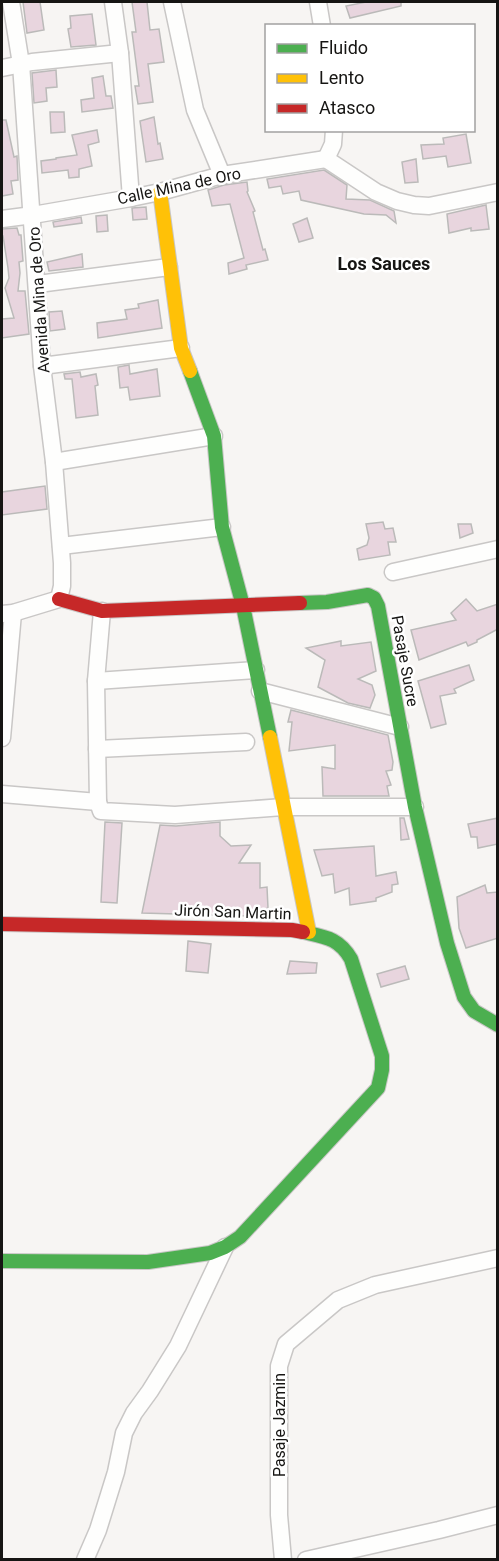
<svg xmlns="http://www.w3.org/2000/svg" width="499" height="1561" font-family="Roboto,sans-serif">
  <rect width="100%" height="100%" fill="#f7f5f3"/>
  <g fill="#e8d5de" stroke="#bbbab9" stroke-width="1.5">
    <polygon points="23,2 40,2 44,30 27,33"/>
    <polygon points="132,2 147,2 150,30 159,29 164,62 148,64 153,102 138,104 135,86 139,86 132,32 136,32"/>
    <polygon points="366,2 401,2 401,6 350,18 346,6"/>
    <polygon points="92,14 96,45 71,47 68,29 71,28 70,16"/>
    <polygon points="56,70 57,87 46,88 47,101 34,103 32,73"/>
    <polygon points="103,76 106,96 111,96 113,108 82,112 81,100 94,98 92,78"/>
    <polygon points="50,112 64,112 65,132 51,133"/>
    <polygon points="154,117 158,144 160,143 163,159 146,162 140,121"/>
    <polygon points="2,120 6,120 14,157 17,156 18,180 11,181 13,194 2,196"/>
    <polygon points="97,130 99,142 88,145 92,166 79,169 79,177 69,178 68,170 42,173 41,161 56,159 56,158 77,155 72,135"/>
    <polygon points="466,134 471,163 448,167 446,156 423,159 421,145 444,144 443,138"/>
    <polygon points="416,159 418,182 405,183 402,162"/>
    <polygon points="324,170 347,185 346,199 370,200 394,211 396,223 386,215 364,214 301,200 299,191 283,194 281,186 269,188 267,179"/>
    <polygon points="247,182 248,191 247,192 255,211 253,212 263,250 265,249 268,260 246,265 247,269 229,274 228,263 244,258 230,204 212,206 208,190 224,185"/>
    <polygon points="486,205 489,229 471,231 471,228 449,233 447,214"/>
    <polygon points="146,207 147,219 133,220 132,208"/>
    <polygon points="107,215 108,231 97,232 96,216"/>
    <polygon points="81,217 82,223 54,227 53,222"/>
    <polygon points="307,218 313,238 299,242 293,224"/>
    <polygon points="17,228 19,235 21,235 23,261 19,262 20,273 18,291 25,291 29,334 2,338 2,319 14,318 5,288 9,278 8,268 3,236 2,236 2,229"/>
    <polygon points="82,254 83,267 49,271 47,262"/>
    <polygon points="158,300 162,328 98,338 97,323 127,319 125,310 139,308 138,304"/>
    <polygon points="62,311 65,329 50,331 49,312"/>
    <polygon points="129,365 130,374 157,369 160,396 130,400 128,387 120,388 118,367"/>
    <polygon points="80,372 81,377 96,374 98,385 95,386 98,415 76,418 72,379 65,379 64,374"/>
    <polygon points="45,486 47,509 2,515 2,492"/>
    <polygon points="383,522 385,529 393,528 396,542 388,542 390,555 359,560 357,549 367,545 369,538 366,524"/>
    <polygon points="458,524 471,524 473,533 460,538"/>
    <polygon points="466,599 477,611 498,604 498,629 477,640 477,642 468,646 466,642 419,660 411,630 456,620 451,613"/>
    <polygon points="341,641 341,646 371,642 376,671 358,679 372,685 375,695 370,708 348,703 318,687 325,660 306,648"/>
    <polygon points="469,665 474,680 454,689 456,693 440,696 446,724 431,728 418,681"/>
    <polygon points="291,710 388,735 393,762 392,770 386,771 391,785 387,786 389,796 323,796 322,767 335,769 335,745 289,751 292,722 288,722"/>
    <polygon points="400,818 404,818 409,839 401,840"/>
    <polygon points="498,818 498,844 478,848 477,837 471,837 468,824"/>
    <polygon points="105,822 122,823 117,903 101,902"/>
    <polygon points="220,822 220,836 231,846 251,845 239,863 260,863 260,888 267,887 268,908 249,916 142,913 160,825 176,826"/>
    <polygon points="374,846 376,876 396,872 398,884 392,885 392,892 376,898 376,901 350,905 349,888 335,893 333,874 322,876 314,850"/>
    <polygon points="485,885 487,893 498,892 498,938 466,948 459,928 457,897"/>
    <polygon points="188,941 211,944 208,973 186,971"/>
    <polygon points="290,961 317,963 316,973 287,974"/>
    <polygon points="405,966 409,979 381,987 377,974"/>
  </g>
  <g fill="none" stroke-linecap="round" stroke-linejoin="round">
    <defs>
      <g id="street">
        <polyline points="113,2 120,53 131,198"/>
        <polyline points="172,2 195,110 222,175"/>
        <polyline points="318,2 322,26"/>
        <polyline points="2,68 32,62 120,53"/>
        <polyline points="326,159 376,192 397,201 414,205 429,206 498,192"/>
        <polyline points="326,159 333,144 334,130"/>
        <polyline points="2,219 33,215 131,198 160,192 222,175 326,159"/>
        <polyline points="38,284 169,267"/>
        <polyline points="42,366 181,348"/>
        <polyline points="54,462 214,436"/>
        <polyline points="61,546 222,527"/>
        <polyline points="393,572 498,549"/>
        <polyline points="102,611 96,681 98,802 101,811 175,815 283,807 415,807"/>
        <polyline points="2,614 13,613 59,599 62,586 62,563 54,462 42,366 21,64 11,2"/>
        <polyline points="96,681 256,670"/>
        <polyline points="260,691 400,727"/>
        <polyline points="2,738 13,613"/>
        <polyline points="97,749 246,742"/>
        <polyline points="2,794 98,802"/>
        <polyline points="85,1560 98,1530 116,1472 124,1433 134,1413 150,1391 178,1346 225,1247"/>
        <polyline points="283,1560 279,1515 279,1366 286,1344 338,1300 375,1285 498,1258"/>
        <polyline points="306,1560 439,1530 498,1515"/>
      </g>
      <g id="fast">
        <polyline points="190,371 214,436 222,527 243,606 270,737"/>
        <polyline points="300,603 327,602 368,595 374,598 378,606 415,807 447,943 464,997 474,1011 498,1025"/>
        <path d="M2,1261L148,1262L210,1253L225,1247L240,1237L378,1088L382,1070V1056L351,959C339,938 325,937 303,932"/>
      </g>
      <g id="slow">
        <polyline points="160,192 181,348 190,371"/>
        <polyline points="270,737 309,932"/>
      </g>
      <g id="jam">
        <polyline points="59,599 102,611 300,603"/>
        <polyline points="2,924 292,930 303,932"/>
      </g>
    </defs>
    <use href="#street" stroke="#c9c7c6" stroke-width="19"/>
    <use href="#fast" stroke="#c9c7c6" stroke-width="16"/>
    <use href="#slow" stroke="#c9c7c6" stroke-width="16"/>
    <use href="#jam" stroke="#c9c7c6" stroke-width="16"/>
    <use href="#street" stroke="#fefefd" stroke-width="16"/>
    <use href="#fast" stroke="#4caf50" stroke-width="14"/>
    <use href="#slow" stroke="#ffc107" stroke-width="14"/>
    <use href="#jam" stroke="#c62828" stroke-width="14"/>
  </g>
  <g text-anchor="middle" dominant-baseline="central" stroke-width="5" stroke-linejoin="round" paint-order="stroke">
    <g font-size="16" fill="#161513" stroke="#fff">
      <text transform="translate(179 186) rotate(-12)">Calle Mina de Oro</text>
      <text transform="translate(39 300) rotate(-94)">Avenida Mina de Oro</text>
      <text transform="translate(405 661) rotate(80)">Pasaje Sucre</text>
      <text transform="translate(233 912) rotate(2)">Jirón San Martin</text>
      <text transform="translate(279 1425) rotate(-90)">Pasaje Jazmin</text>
    </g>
    <g font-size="18" font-weight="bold" fill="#161513" stroke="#fff">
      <text x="384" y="263">Los Sauces</text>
    </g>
  </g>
  <rect width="499" height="1561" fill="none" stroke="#161513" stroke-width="6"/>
  <rect x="265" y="24" width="210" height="108" fill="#ffffff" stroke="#a2a1a1" stroke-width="1.5"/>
  <rect x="277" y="44" width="30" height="9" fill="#4caf50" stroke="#a2a1a1" stroke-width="1.5"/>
  <text x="319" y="54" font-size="18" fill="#161513">Fluido</text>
  <rect x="277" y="74" width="30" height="9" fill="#ffc107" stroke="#a2a1a1" stroke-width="1.5"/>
  <text x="319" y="84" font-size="18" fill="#161513">Lento</text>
  <rect x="277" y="104" width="30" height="9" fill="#c62828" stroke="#a2a1a1" stroke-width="1.5"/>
  <text x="319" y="114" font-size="18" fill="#161513">Atasco</text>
</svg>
